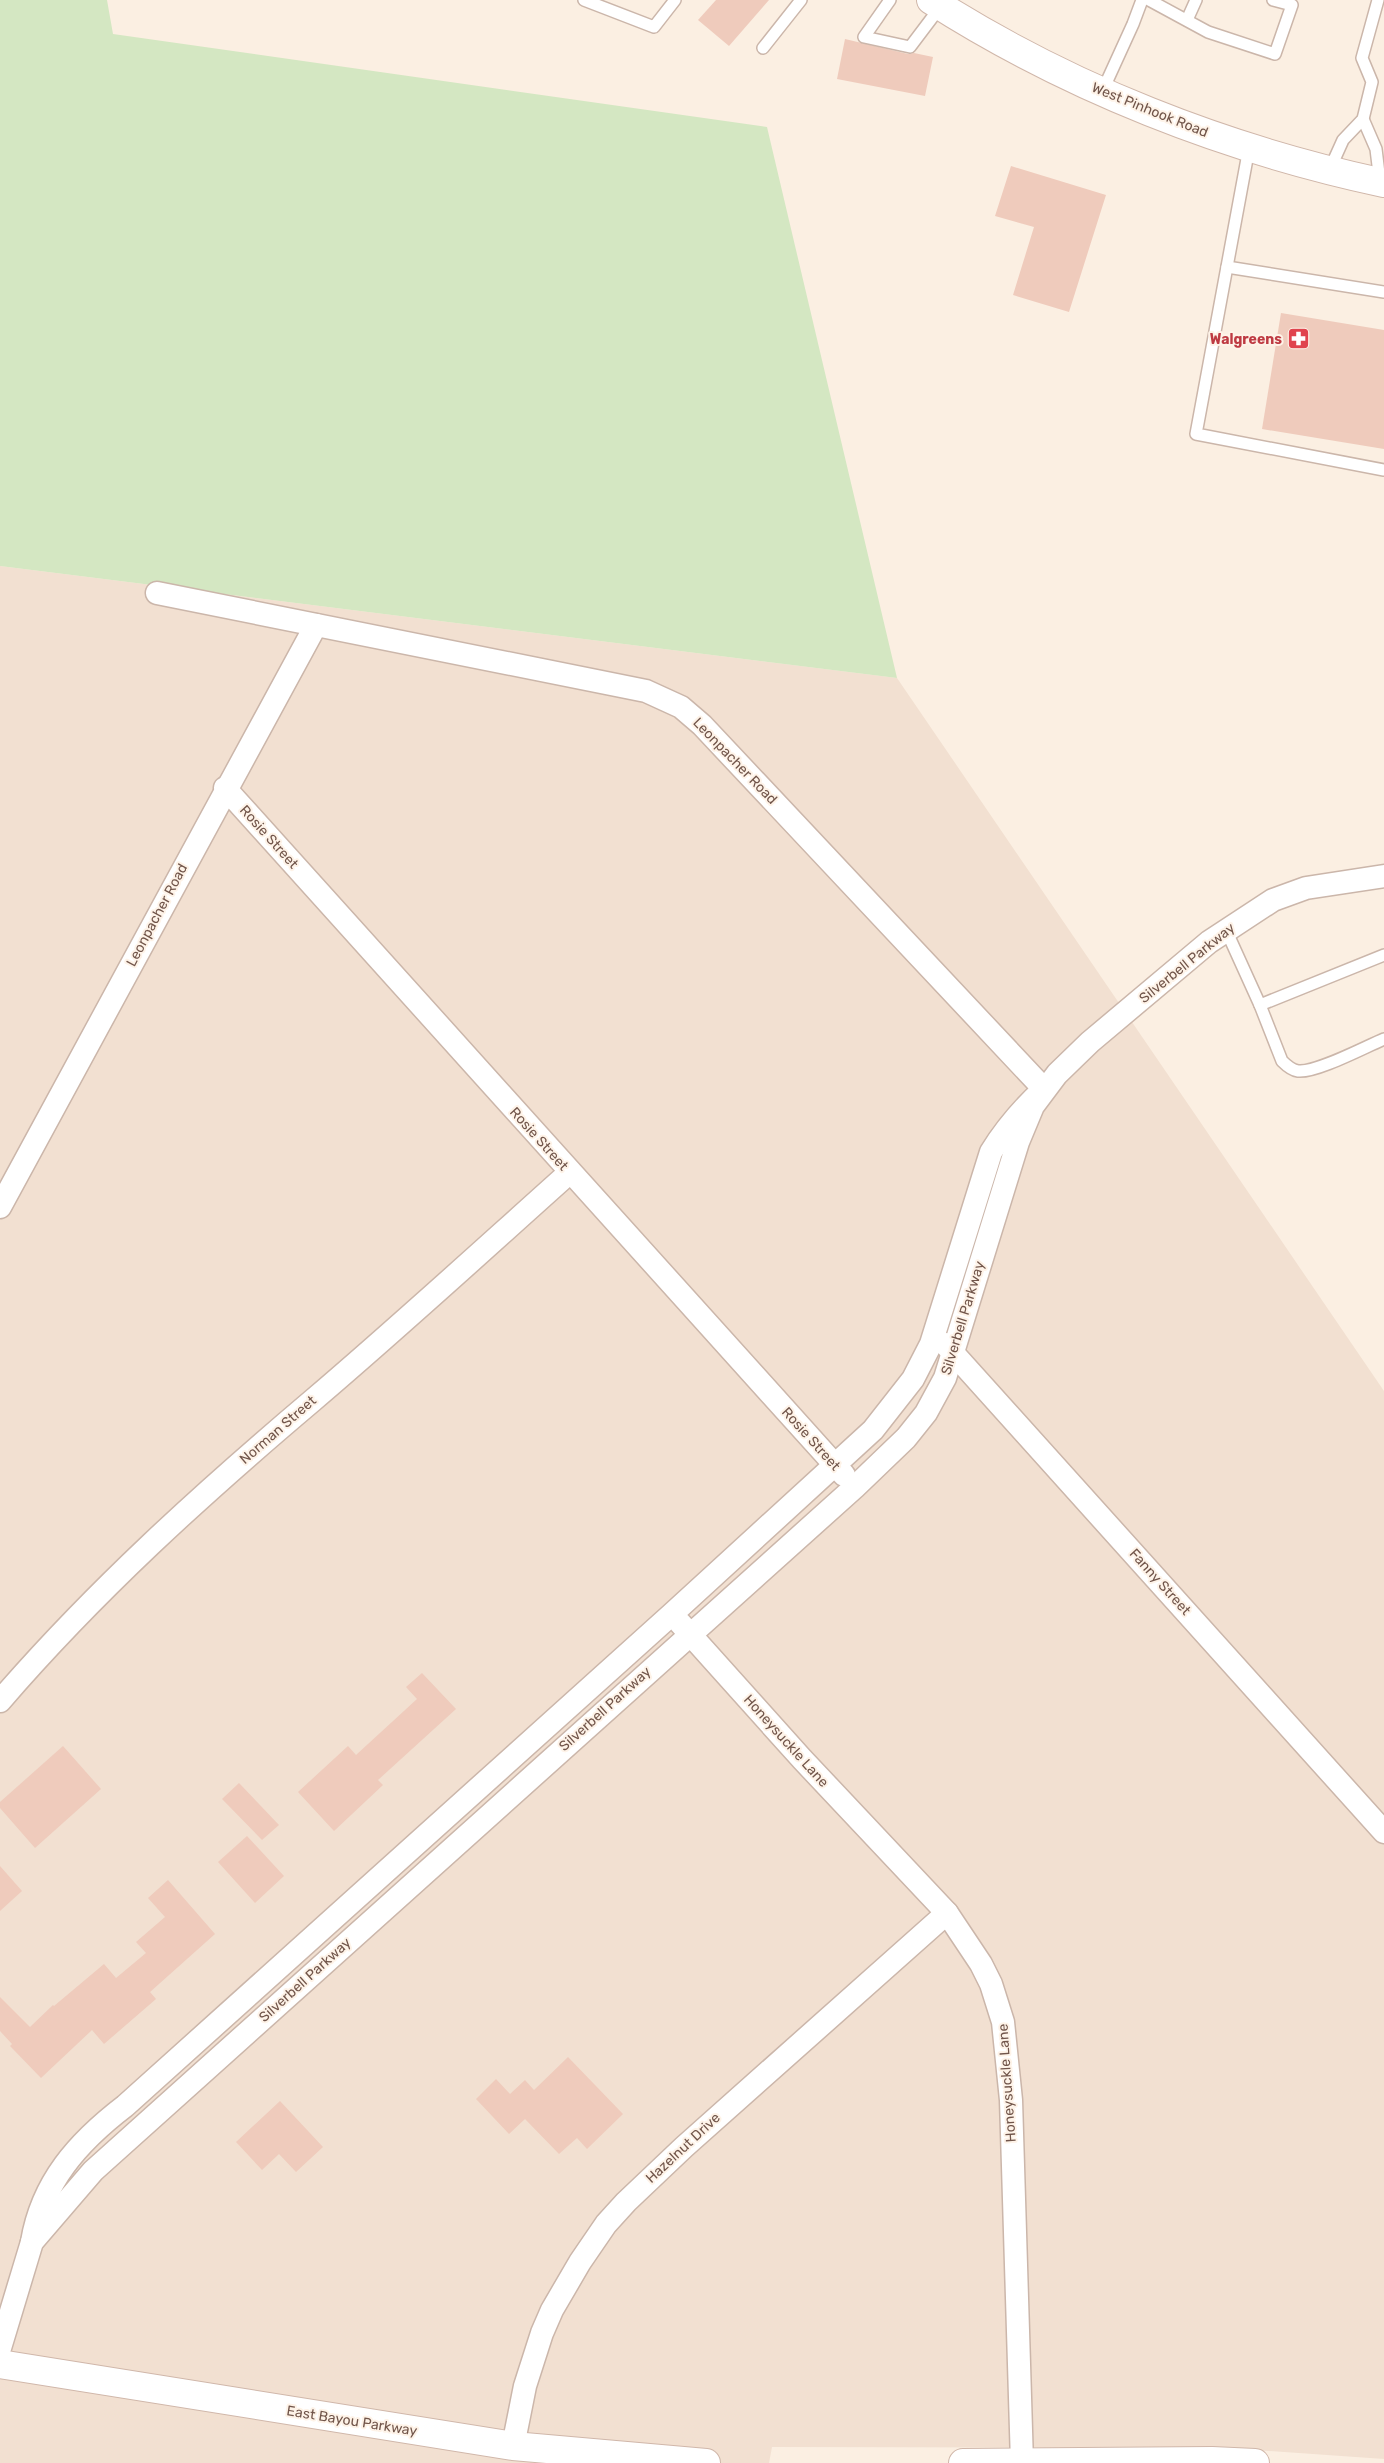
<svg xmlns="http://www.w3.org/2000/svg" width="1384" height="2463" font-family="Rubik,sans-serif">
  <rect width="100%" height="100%" fill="#fbefe2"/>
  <polygon fill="#f2e0d1" points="0,566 897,678 1384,1391 1384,2459 1225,2448 772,2447 769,2463 0,2463"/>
  <polygon fill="#d4e7c2" points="0,0 107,0 113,34 767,127 897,678 0,566"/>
  <g fill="#efcbbc">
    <polygon points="716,0 769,0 729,46 698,20"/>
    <polygon points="845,39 908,54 914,53 933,57 925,96 837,79"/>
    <polygon points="1011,166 1106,195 1069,312 1013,295 1034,227 995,216"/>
    <polygon points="1281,313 1384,330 1384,449 1262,429"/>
    <polygon points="422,1673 456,1709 378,1780 383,1785 334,1831 298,1792 348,1746 356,1755 417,1699 406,1687"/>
    <polygon points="63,1746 101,1789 35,1848 0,1808 0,1802"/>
    <polygon points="239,1783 279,1825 262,1840 222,1799"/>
    <polygon points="247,1836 284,1876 255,1903 218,1862"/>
    <polygon points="0,1866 22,1891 0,1911"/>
    <polygon points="168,1880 215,1934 150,1992 156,1999 104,2044 92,2030 41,2078 10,2046 12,2044 0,2031 0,1997 30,2027 53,2005 54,2006 104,1964 116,1978 146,1953 136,1942 165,1917 148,1898"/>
    <polygon points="568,2057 623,2114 587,2149 577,2138 559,2154 525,2119 509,2134 476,2099 496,2079 510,2094 525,2080 534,2090"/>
    <polygon points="280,2101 323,2147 296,2172 279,2154 262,2170 236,2142"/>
  </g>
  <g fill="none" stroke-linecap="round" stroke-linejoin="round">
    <defs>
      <g id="lane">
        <polyline points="584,0 654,27 675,0"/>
        <polyline points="890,0 864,37 910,47 941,6"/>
        <polyline points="1149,0 1208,32 1275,54 1292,5 1273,0"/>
        <polyline points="1187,20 1196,0"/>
        <polyline points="763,48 801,0"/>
        <polyline points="1102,92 1133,24 1142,0"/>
        <polyline points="1363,119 1376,149 1380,182"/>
        <polyline points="1249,148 1196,434 1384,470"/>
        <polyline points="1329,171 1343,140 1363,119 1372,82 1362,58 1378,0"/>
        <polyline points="1227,267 1384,292"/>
        <polyline points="1226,930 1260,1005 1384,955"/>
        <path d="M1260,1005L1282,1061C1286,1065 1291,1070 1298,1071C1316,1073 1365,1047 1384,1039"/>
      </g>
      <g id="street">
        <polyline points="225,788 844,1475"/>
        <polyline points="0,1207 316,625"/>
        <polyline points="945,1344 1384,1832"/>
        <polyline points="680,1623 802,1759 947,1913 981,1964 991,1984 1003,2022 1011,2100 1022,2463"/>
        <path d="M0,1701C95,1591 202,1494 312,1401C399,1327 484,1249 569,1173"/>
        <path d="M32,2242C42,2182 78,2142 125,2106L672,1614L873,1430L913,1379L931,1344L991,1152C1006,1128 1023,1108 1044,1089L702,725L681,707L646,691L157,593"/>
        <polyline points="0,2348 32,2242 93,2171 855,1487 906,1438 926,1413 945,1378 1018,1142 1033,1106 1057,1074 1090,1042 1209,942 1273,900 1306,888 1384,876"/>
        <polyline points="513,2446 525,2386 542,2333 552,2310 580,2262 606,2224 626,2202 684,2147 947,1913"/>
      </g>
      <g id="secondary">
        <path d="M931,0C1069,88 1225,149 1384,183"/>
        <polyline points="0,2364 513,2446 706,2463"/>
        <polyline points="963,2463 1212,2461 1255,2463"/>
      </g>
    </defs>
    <use href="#lane" stroke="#cbb6aa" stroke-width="14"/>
    <use href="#street" stroke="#cbb6aa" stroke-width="25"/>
    <use href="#secondary" stroke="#d0b7aa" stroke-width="30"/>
    <use href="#lane" stroke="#fff" stroke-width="11"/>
    <use href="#street" stroke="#fff" stroke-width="22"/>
    <use href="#secondary" stroke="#fff" stroke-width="28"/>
  </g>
  <defs>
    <symbol id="pharmacy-square" viewBox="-11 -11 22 22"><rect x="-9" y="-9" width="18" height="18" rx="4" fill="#e0444e" stroke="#fef3e8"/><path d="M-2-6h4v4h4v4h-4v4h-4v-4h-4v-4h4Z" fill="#fff"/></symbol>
  </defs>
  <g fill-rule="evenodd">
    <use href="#pharmacy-square" x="1286" y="326" width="25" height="25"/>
  </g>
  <g text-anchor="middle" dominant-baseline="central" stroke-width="4" stroke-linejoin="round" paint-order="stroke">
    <g font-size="14" fill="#71554a" stroke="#fef3e8">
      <text transform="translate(1150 110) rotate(22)">West Pinhook Road</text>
      <text transform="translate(735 761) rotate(46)">Leonpacher Road</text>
      <text transform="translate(269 837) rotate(48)">Rosie Street</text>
      <text transform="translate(157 915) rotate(-62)">Leonpacher Road</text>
      <text transform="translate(1187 963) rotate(-39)">Silverbell Parkway</text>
      <text transform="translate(539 1139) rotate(48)">Rosie Street</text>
      <text transform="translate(963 1318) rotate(-73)">Silverbell Parkway</text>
      <text transform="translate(278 1430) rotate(-41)">Norman Street</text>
      <text transform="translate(811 1439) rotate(48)">Rosie Street</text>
      <text transform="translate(1160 1582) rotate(48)">Fanny Street</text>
      <text transform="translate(605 1709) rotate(-42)">Silverbell Parkway</text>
      <text transform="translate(786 1741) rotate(48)">Honeysuckle Lane</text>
      <text transform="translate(305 1980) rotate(-42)">Silverbell Parkway</text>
      <text transform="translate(1007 2083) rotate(-94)">Honeysuckle Lane</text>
      <text transform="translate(683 2148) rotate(-43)">Hazelnut Drive</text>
      <text transform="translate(352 2421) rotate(9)">East Bayou Parkway</text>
    </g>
    <g font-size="14" font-weight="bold" fill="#be3a42" stroke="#fef3e8" text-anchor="end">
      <text x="1282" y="339">Walgreens</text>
    </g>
  </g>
</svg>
